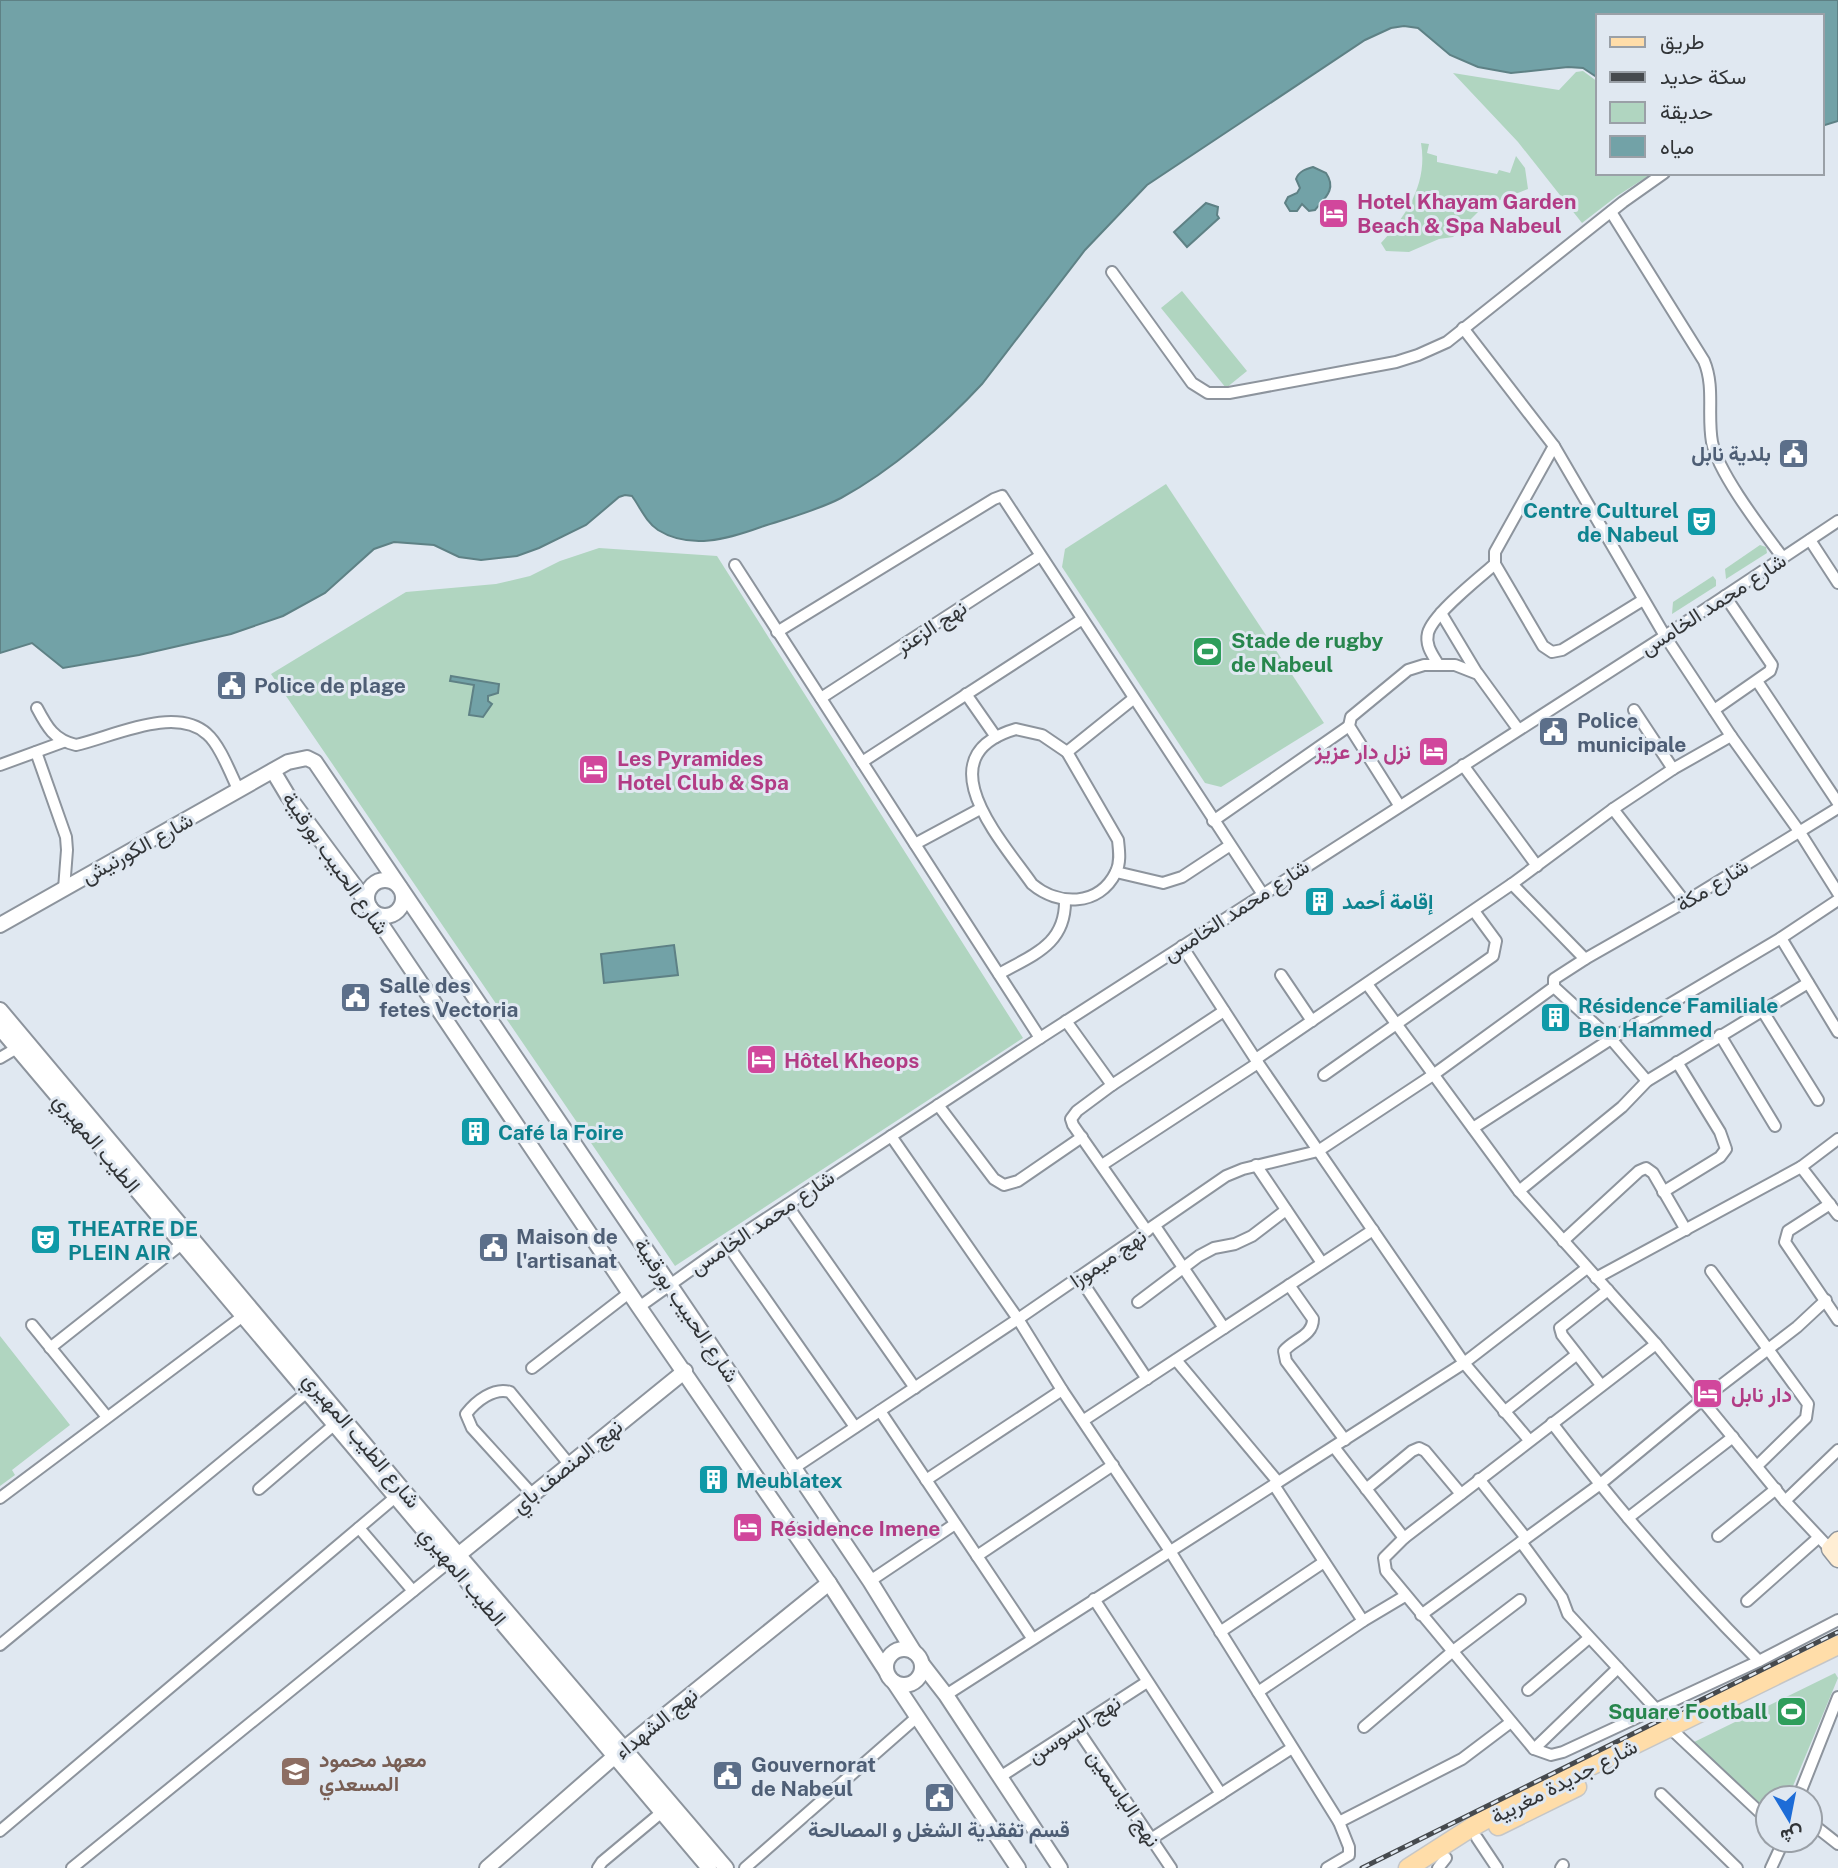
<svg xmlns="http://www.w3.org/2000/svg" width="1838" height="1868" font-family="'Public Sans',Vazirmatn,sans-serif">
  <rect width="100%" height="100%" fill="#e0e8f1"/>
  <g fill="#b0d5c0">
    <polygon points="1583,71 1598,82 1598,173 1653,173 1617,196 1582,223 1518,142 1453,73 1559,90 1576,72"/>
    <path d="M1421,143L1429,144L1427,153L1437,156V162L1497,174L1499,170L1510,173L1516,156L1525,168L1528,189L1483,207L1453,237L1439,239L1409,252L1386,251L1381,243C1407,215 1428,183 1421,143Z"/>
    <polygon points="1182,291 1247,371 1226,388 1161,308"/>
    <polygon points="1166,484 1324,723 1221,787 1205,783 1062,567 1065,549"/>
    <polygon points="1760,545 1766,547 1767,553 1726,579 1725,569"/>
    <polygon points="599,548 717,556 1023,1038 675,1266 271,674 406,592 496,584 530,576 560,561"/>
    <polygon points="1713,576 1716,580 1716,586 1672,614 1673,602"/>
    <polygon points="0,1336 70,1425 12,1470 15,1475 0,1486"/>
    <polygon points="1835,1673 1838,1678 1788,1798 1768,1798 1768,1811 1690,1744"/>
  </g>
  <g fill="#72a2a7" stroke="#5e8185" stroke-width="2">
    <path d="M0,0H1838V121L1822,126V16H1598V78L1583,68L1568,67L1511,73L1478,67L1450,55L1418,28L1404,26L1391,28L1365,40L1147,185L1085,250L982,384C944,425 891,471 841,498C816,511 788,518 761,527C728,539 690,550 658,530C646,522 640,507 632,496L625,495L619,497L586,525L539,548L517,556L481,560L459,557L434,545L394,542L374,549L325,593L283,616L231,634L139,655L63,668L32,643L0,653Z"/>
    <path d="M1313,167L1326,173C1337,189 1325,198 1315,210L1309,211L1302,204L1297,211H1290L1285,203L1288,197L1297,193L1300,188L1296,179C1299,171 1306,169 1313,167Z"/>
    <polygon points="1206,203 1218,207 1217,215 1219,218 1187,247 1174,232"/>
    <polygon points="451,676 499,684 498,693 488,696 488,701 492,704 483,717 469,715 474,685 450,681"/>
    <polygon points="674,945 678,975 604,983 601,954"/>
  </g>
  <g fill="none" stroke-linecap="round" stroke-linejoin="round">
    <defs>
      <g id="minor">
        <path d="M1611,212L1704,361C1715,387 1707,414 1712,442C1718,473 1763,531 1783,558"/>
        <polyline points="1112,272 1192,383 1208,393 1229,393 1396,362 1418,355 1447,342 1623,202 1664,173"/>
        <polyline points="1463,328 1554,446 1665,636 1731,736 1799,831 1838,893"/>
        <polyline points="1554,446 1495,552 1495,564 1543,646 1552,652 1562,650 1643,600"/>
        <polyline points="1810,540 1838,583"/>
        <polyline points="735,565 1040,1038"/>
        <polyline points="1441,613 1477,673"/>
        <polyline points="777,632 994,499 1002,496 1262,893"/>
        <path d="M1438,664C1432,654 1425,645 1428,633C1433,614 1479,578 1495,564"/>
        <polyline points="1757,681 1838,803"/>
        <polyline points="966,694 996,737"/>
        <polyline points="821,698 1040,556"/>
        <path d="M37,708C47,727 54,740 76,745C112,737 175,705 207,734C220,745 231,775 239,791"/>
        <polyline points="1634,710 1673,769"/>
        <polyline points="1714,710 1770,671 1772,665 1725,596"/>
        <path d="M1016,729L1042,735L1067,752L1118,840C1119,850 1121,862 1116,872C1099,907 1058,906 1032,884C1002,841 923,756 1016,729Z"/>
        <polyline points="36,752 66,837 67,850 64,889"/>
        <polyline points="1067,752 1133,699"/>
        <polyline points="862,762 1081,620"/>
        <polyline points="0,765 63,742"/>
        <polyline points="1463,765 1537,866"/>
        <polyline points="1399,805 1349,726 1351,717 1408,670 1424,665 1455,665 1478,674 1518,729"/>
        <polyline points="1613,809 1685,902"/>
        <polyline points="1213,821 1349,726"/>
        <polyline points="915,844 980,809"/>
        <polyline points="1116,872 1163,883 1182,877 1229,846"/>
        <polyline points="1512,884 1585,959 1554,979 1554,987 1611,1039 1647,1081"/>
        <polyline points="1781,938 1838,900"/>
        <polyline points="1182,946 1258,1063 1464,1363 1529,1440"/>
        <polyline points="1585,959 1685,902 1838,808"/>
        <path d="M999,974C1032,955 1066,945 1065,900"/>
        <polyline points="1281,975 1312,1021"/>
        <polyline points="1367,984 1519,1191 1656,1344 1785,1501 1830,1549"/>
        <polyline points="1762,1010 1818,1100"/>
        <polyline points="1066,1021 1112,1085 1077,1111 1071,1119 1073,1125 1147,1231"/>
        <polyline points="1720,1035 1775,1126"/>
        <polyline points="0,1058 22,1045"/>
        <polyline points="1256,1059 1512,884 1613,809 1673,769 1731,736"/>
        <polyline points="1324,1075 1493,956 1496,941 1474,911"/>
        <polyline points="1112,1085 1224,1011"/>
        <polyline points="938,1105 994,1179 1004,1185 1018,1181 1082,1137"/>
        <polyline points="1473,1128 1611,1039 1781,938 1838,1032"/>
        <polyline points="891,1136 1018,1319 1062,1390 1170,1551 1339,1822 1349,1847 1349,1855 1327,1868"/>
        <polyline points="1102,1165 1258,1063"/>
        <polyline points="1256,1165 1322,1263"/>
        <polyline points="1801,1167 1838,1215"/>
        <polyline points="1519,1191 1622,1107 1647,1081 1808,983"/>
        <polyline points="1663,1192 1720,1157 1726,1149 1720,1132 1677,1062"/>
        <polyline points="1830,1204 1788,1231 1785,1242 1838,1320"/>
        <polyline points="787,1205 915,1388"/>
        <polyline points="1155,1226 1224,1328"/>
        <polyline points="1563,1241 1639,1171 1646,1168 1653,1173 1686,1230"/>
        <polyline points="727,1244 855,1427"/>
        <polyline points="1711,1271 1808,1404 1806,1418 1757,1466"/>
        <polyline points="1079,1277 1147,1379"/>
        <polyline points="1596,1278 1801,1167 1838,1139"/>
        <path d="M1289,1285L1313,1319C1313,1336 1294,1339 1284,1351L1286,1361L1345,1440"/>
        <polyline points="1138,1302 1199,1256 1214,1248 1235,1244 1252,1236 1286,1210"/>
        <polyline points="639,1307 723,1247 1040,1038 1665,636 1838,521"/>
        <polyline points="32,1325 107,1417"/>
        <polyline points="1656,1344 1404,1538 1384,1558 1386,1571 1534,1749 1551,1755 1563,1752 1759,1661 1838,1620"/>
        <polyline points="50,1348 188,1239"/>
        <polyline points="1176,1360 1278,1482"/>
        <polyline points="532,1368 629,1293"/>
        <polyline points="1601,1385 1562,1335 1560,1328 1608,1290"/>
        <polyline points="880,1411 1032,1638"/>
        <polyline points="1504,1412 1576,1355"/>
        <polyline points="1084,1420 1373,1230"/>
        <path d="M1552,1423C1616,1507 1684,1586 1759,1661"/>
        <polyline points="1334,1447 1404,1538"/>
        <polyline points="794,1468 1018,1319 1226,1176 1243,1169 1318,1151 1433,1075 1554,987"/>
        <polyline points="1479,1479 1526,1538"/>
        <polyline points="926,1480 1062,1390"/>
        <polyline points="1274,1485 1363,1621"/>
        <polyline points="259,1489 335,1424"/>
        <polyline points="1366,1489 1412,1451 1419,1448 1425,1451 1461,1494"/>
        <path d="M532,1494L472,1428L466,1414C476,1401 494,1387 510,1392L569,1464"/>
        <polyline points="0,1498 247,1313"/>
        <polyline points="1785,1501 1838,1450"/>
        <polyline points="1628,1518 1733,1437"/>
        <polyline points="359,1528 413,1591"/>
        <polyline points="1718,1536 1776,1489"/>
        <polyline points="1521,1542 1562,1598 1568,1614 1656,1709"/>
        <polyline points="977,1556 1113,1465"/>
        <polyline points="870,1581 955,1524"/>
        <polyline points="1094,1599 1221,1794"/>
        <polyline points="1747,1601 1818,1538"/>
        <polyline points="1421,1615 1599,1485 1702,1400 1797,1327 1826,1300"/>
        <polyline points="1220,1632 1324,1562"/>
        <polyline points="0,1645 311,1389"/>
        <polyline points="1528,1690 1589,1638"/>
        <polyline points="1258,1692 1363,1621 1405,1596"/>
        <polyline points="946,1695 1464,1363 1587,1268"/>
        <polyline points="1076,1727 1171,1868"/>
        <polyline points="1364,1727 1453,1651 1520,1600"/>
        <polyline points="1670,1728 1768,1820"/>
        <polyline points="1534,1749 1618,1668"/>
        <polyline points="1000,1777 1147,1682"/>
        <polyline points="1661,1794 1737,1868"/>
        <polyline points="1798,1798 1838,1697"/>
        <polyline points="1339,1822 1462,1759 1511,1722"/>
        <polyline points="1810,1822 1838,1844"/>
        <polyline points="0,1831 399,1494"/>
        <polyline points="1477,1838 1497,1868"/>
        <polyline points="1151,1839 1292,1748"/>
        <polyline points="72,1868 450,1561"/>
        <polyline points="598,1868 602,1862 662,1812"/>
        <polyline points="745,1868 917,1717"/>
        <polyline points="1438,1868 1446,1858"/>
        <polyline points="1561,1868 1563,1865"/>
        <polyline points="1771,1868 1784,1840"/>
      </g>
      <g id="tertiary">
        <polyline points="273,771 288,796 360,893 639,1307 829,1583 886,1671"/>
        <circle cx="385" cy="898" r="18"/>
        <polyline points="0,925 288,762 307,758 315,762 794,1468 870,1581 914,1652"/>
        <polyline points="0,1010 403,1490 726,1868"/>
        <polyline points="0,1028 709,1868"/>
        <polyline points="452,1560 685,1371"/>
        <circle cx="904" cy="1667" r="18"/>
        <polyline points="922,1664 946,1695 1060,1868"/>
        <polyline points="894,1682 1018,1868"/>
        <polyline points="487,1868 615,1756 829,1583"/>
      </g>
      <polyline id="secondary" points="1838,1540 1830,1549 1838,1559"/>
      <g id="primary">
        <polyline points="1498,1826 1577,1787"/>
        <polyline points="1408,1868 1472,1827 1519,1801 1838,1645"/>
      </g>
    </defs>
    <use href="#minor" stroke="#8d949d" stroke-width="14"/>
    <use href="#tertiary" stroke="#8d949d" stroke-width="18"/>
    <use href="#secondary" stroke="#8d949d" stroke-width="19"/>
    <use href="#primary" stroke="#c5c6c7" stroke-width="21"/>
    <use href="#minor" stroke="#fff" stroke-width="10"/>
    <use href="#tertiary" stroke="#fff" stroke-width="14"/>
    <use href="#secondary" stroke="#ffeed4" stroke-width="16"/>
    <use href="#primary" stroke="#ffdda9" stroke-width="18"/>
    <defs>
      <polyline id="rail" points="1362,1868 1838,1632"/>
    </defs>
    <use href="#rail" stroke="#464a4e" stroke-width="5"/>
    <use href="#rail" stroke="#e0e8f1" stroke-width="2.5" stroke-dasharray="8" stroke-linecap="butt"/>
  </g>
  <defs>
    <symbol id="hotel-square" viewBox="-11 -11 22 22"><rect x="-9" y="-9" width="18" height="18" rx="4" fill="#d1479c" stroke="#e0e8f1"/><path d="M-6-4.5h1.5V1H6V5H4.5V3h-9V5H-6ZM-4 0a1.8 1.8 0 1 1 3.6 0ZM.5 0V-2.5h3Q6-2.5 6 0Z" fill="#fff"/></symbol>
    <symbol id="civic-square" viewBox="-11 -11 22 22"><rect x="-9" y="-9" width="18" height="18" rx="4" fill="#5c6f8a" stroke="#e0e8f1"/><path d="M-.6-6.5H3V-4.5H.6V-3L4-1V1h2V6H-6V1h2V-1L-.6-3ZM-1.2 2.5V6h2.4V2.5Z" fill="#fff"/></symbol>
    <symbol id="theatre-square" viewBox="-11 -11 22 22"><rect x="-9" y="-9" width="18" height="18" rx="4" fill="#0f9aa8" stroke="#e0e8f1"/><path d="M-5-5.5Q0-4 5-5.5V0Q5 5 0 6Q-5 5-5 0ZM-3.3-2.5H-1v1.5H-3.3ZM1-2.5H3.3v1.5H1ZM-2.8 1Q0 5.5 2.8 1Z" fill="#fff"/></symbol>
    <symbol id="stadium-square" viewBox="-11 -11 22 22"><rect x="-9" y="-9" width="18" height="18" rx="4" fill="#2e9e5b" stroke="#e0e8f1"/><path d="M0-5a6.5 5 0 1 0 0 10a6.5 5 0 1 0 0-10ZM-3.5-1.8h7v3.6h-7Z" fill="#fff"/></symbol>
    <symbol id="building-square" viewBox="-11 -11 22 22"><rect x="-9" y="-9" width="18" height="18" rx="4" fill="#0f9aa8" stroke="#e0e8f1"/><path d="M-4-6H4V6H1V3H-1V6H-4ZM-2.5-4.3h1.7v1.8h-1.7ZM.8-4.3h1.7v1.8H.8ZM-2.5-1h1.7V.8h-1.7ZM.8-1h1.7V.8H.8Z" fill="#fff"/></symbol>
    <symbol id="school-square" viewBox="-11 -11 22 22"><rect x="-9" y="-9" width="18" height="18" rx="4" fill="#8d6e63" stroke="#e0e8f1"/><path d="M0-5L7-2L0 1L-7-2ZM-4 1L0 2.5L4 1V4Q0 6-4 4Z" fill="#fff"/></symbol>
  </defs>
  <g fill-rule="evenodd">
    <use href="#hotel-square" x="1316" y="196" width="35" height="35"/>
    <use href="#civic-square" x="1776" y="436" width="35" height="35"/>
    <use href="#theatre-square" x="1684" y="504" width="35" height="35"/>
    <use href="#stadium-square" x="1190" y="634" width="35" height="35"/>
    <use href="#civic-square" x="214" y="668" width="35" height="35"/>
    <use href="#civic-square" x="1536" y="714" width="35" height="35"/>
    <use href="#hotel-square" x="1416" y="734" width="35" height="35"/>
    <use href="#hotel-square" x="576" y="752" width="35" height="35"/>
    <use href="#building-square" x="1302" y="884" width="35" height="35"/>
    <use href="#civic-square" x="338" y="980" width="35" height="35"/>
    <use href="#building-square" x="1538" y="1000" width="35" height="35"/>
    <use href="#hotel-square" x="744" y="1042" width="35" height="35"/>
    <use href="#building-square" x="458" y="1114" width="35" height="35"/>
    <use href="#theatre-square" x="28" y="1222" width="35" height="35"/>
    <use href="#civic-square" x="476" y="1230" width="35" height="35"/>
    <use href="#hotel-square" x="1690" y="1376" width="35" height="35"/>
    <use href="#building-square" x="696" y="1462" width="35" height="35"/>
    <use href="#hotel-square" x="730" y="1510" width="35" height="35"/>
    <use href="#stadium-square" x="1774" y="1694" width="35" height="35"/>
    <use href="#school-square" x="278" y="1754" width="35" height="35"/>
    <use href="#civic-square" x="710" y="1758" width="35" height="35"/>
    <use href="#civic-square" x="922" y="1780" width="35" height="35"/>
  </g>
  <g text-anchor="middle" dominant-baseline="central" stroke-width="6" stroke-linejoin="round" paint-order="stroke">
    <g font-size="21" font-weight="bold" fill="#b23c85" stroke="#e0e8f1" text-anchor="start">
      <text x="1357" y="201">Hotel Khayam Garden<tspan x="1357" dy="24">Beach &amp; Spa Nabeul</tspan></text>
      <text x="1411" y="751" text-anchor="end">نزل دار عزيز</text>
      <text x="617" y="758">Les Pyramides<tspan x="617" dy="24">Hotel Club &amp; Spa</tspan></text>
      <text x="784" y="1060">Hôtel Kheops</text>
      <text x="1731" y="1394">دار نابل</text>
      <text x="770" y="1528">Résidence Imene</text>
    </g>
    <g font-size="21" font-weight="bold" fill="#4e5e75" stroke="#e0e8f1" text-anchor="start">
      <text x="1771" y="453" text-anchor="end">بلدية نابل</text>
      <text x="254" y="685">Police de plage</text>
      <text x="1577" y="720">Police<tspan x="1577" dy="24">municipale</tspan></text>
      <text x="379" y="985">Salle des<tspan x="379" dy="24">fetes Vectoria</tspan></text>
      <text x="516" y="1236">Maison de<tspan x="516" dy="24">l'artisanat</tspan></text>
      <text x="751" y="1764">Gouvernorat<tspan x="751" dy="24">de Nabeul</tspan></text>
      <text x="939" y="1829" text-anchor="middle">قسم تفقدية الشغل و المصالحة</text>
    </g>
    <g font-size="21" font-weight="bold" fill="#0d838f" stroke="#e0e8f1" text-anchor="start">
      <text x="1679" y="510" text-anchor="end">Centre Culturel<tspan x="1679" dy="24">de Nabeul</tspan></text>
      <text x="1342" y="901">إقامة أحمد</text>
      <text x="1578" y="1005">Résidence Familiale<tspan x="1578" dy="24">Ben Hammed</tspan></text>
      <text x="498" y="1132">Café la Foire</text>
      <text x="68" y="1228">THEATRE DE<tspan x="68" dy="24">PLEIN AIR</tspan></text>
      <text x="736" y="1480">Meublatex</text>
    </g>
    <g font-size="21" fill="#313437" stroke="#e0e8f1">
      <text transform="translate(1713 604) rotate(-33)">شارع محمد الخامس</text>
      <text transform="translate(931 627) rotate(-33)">نهج الزعتر</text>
      <text transform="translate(137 848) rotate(-29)">شارع الكورنيش</text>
      <text transform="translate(336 863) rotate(55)">شارع الحبيب بورقيبة</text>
      <text transform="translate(1712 885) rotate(-32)">شارع مكة</text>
      <text transform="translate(1236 910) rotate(-33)">شارع محمد الخامس</text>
      <text transform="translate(97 1143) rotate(50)">الطيب المهيري</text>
      <text transform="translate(762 1222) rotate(-34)">شارع محمد الخامس</text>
      <text transform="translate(1108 1258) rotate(-34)">نهج ميموزا</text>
      <text transform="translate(687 1310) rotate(56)">شارع الحبيب بورقيبة</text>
      <text transform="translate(362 1440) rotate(50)">شارع الطيب المهيري</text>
      <text transform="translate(567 1466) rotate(-39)">نهج المنصف باي</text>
      <text transform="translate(463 1576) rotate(50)">الطيب المهيري</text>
      <text transform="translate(656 1723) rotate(-39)">نهج الشهداء</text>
      <text transform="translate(1074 1729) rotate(-33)">نهج السوسن</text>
      <text transform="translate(1564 1781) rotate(-27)">شارع جديدة مغربية</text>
      <text transform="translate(1124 1798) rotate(56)">نهج الياسمين</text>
    </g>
    <g font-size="21" font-weight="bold" fill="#27864d" stroke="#e0e8f1" text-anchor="start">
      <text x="1231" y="640">Stade de rugby<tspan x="1231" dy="24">de Nabeul</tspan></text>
      <text x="1768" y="1711" text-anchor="end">Square Football</text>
    </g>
    <g font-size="21" font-weight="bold" fill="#785e54" stroke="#e0e8f1" text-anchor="start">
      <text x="319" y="1759">معهد محمود<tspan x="319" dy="24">المسعدي</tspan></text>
    </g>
  </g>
  <rect x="1596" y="14" width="228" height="161" fill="#e0e8f1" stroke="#9aa0a7" stroke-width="2"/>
  <rect x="1610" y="37" width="35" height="10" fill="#ffdda9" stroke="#9aa0a7" stroke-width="2"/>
  <text x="1660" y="49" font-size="21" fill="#313437">طريق</text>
  <rect x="1610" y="72" width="35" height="10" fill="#464a4e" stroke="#9aa0a7" stroke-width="2"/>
  <text x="1660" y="84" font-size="21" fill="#313437">سكة حديد</text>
  <rect x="1610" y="102" width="35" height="21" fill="#b0d5c0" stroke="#9aa0a7" stroke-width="2"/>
  <text x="1660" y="119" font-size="21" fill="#313437">حديقة</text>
  <rect x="1610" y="136" width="35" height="21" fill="#72a2a7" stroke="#9aa0a7" stroke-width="2"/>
  <text x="1660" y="154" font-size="21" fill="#313437">مياه</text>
  <g transform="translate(1789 1819) rotate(170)"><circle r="33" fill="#e0e8f1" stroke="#9aa0a7" stroke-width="2"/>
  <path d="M0-5L12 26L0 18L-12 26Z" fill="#1d6cd7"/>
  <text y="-10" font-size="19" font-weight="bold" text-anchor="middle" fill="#313437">ش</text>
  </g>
</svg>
